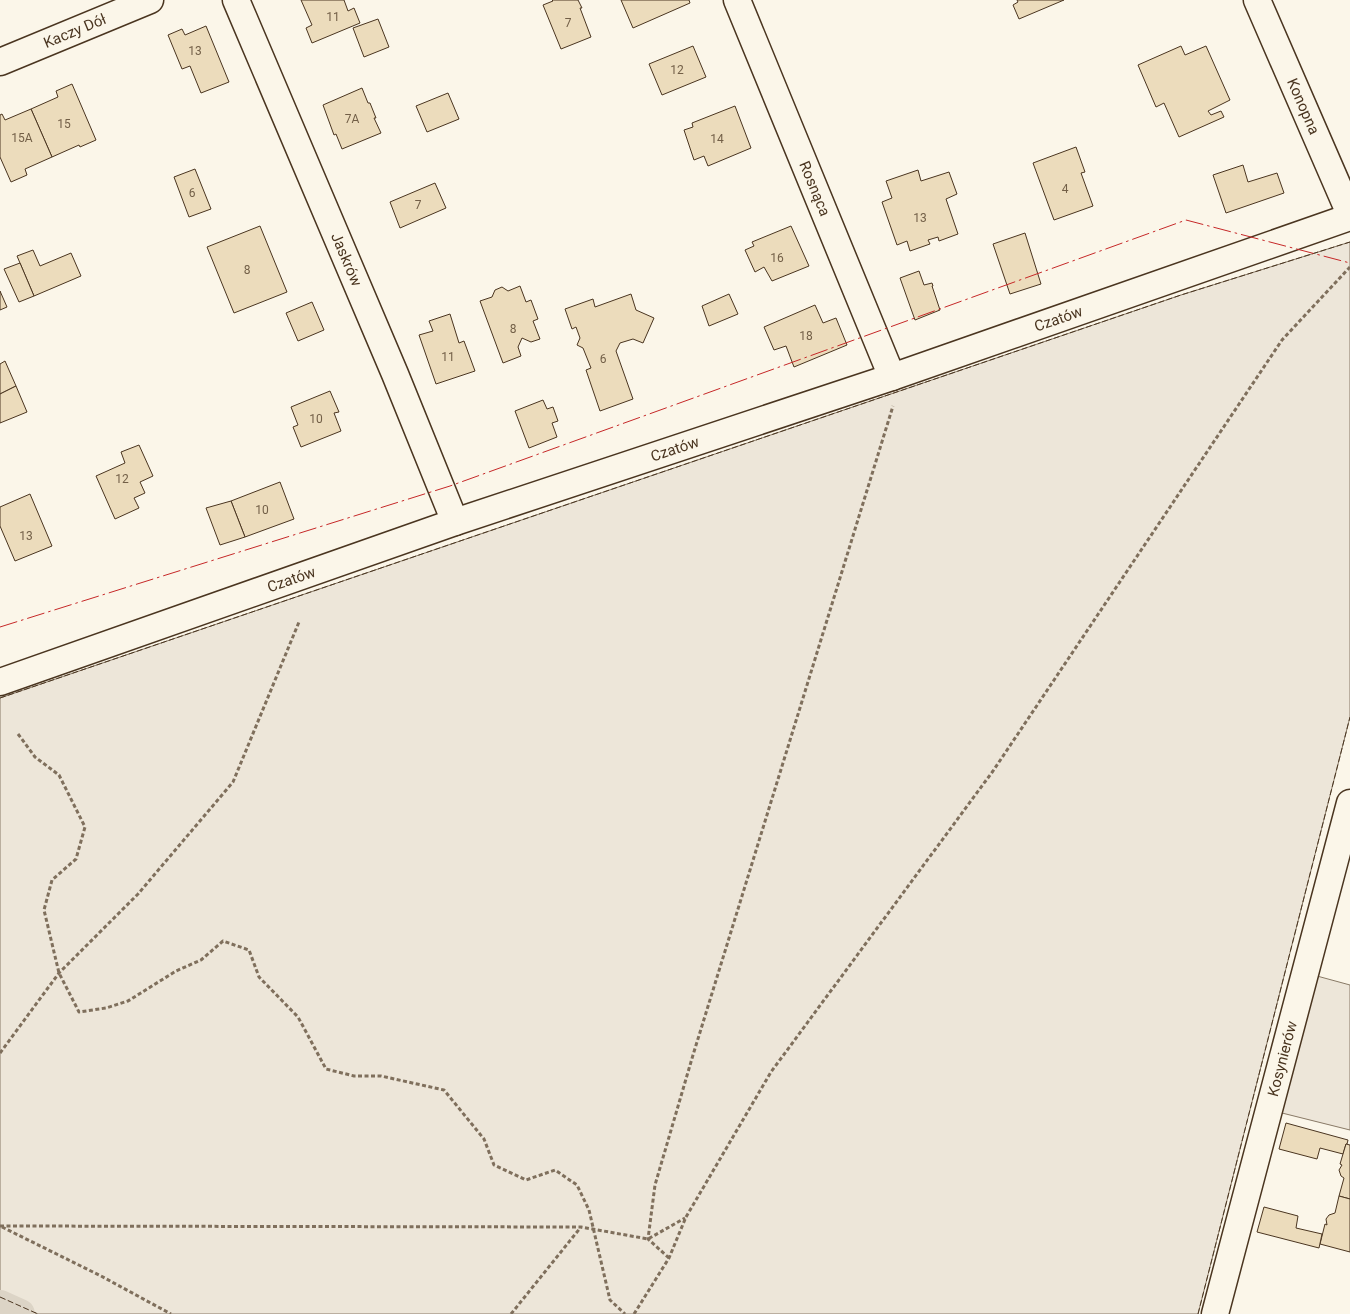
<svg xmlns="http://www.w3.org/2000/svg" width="1350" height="1314" font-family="Roboto,sans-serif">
  <rect width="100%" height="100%" fill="#fbf6e9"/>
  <g fill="#ede6d9" stroke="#887966">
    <polygon points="1350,242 1350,717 1198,1314 38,1314 0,1297 0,698 1181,295"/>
    <polygon points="1317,976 1350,985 1350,1130 1282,1113"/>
  </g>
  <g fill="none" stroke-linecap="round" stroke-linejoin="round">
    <polyline stroke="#dcd4c6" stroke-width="30" points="0,1305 20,1314"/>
  </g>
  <g fill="#ecdcbc" stroke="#4a3520">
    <polygon points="301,0 344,0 348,11 354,8 360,23 312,43 306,28 312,25"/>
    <polygon points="552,0 578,0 582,8 580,8 591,37 561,49 543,5 553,1"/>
    <polygon points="621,0 689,0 690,3 633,28"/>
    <polygon points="1017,0 1064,0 1019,19 1013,5 1018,2"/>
    <polygon points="378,19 389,47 364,57 353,28"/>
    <polygon points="206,26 229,82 201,93 190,66 182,69 168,35 182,29 185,35"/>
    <polygon points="693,46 706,77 662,95 649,64"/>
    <polygon points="1181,46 1185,55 1206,46 1230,100 1208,111 1211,115 1221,111 1224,117 1179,137 1164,103 1156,107 1138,65"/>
    <polygon points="72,84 96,140 80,147 79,145 52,157 31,109 58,97 56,91"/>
    <polygon points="362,88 368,103 370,103 376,118 374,118 381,133 342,149 336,134 334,135 323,105"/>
    <polygon points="448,93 459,119 427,132 416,106"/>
    <polygon points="735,106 751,148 708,166 704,156 694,160 684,130 693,127 692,123"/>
    <polygon points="31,109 52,157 25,169 27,175 11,182 0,157 0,115 2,114 5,120"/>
    <polygon points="1076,147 1085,172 1081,173 1093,206 1054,220 1033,163"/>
    <polygon points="1243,165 1248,182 1277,173 1284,193 1226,213 1213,175"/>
    <polygon points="195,169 211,209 189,217 174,177"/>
    <polygon points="918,170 921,181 949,172 957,194 946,199 958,234 939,241 938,237 928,240 930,244 910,251 907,241 897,245 882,202 892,198 886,181"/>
    <polygon points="435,183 446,208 400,228 390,202"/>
    <polygon points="260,226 287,292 234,313 207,247"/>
    <polygon points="791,226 809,266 772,281 764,267 755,272 745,250 754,246 752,242"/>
    <polygon points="1025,233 1041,284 1010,294 993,244"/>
    <polygon points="33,250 40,266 71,253 81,276 34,296 17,256"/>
    <polygon points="20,263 34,296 19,302 4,269"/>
    <polygon points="919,271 924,285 932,283 933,286 932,286 940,310 915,320 900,278"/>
    <polygon points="520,286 526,302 531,300 538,319 533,321 540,339 531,342 522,338 518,347 521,356 503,363 480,301 492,297 495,290 502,287 508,291"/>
    <polygon points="0,291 7,307 0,310"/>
    <polygon points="631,294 636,310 654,318 643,343 633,339 620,343 616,351 633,399 600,411 586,370 591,368 583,348 577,345 580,338 576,327 572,329 565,309 593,299 595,307"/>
    <polygon points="729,294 738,314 709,326 702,306"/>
    <polygon points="312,302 324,330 298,341 286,313"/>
    <polygon points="815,305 823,323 836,318 847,345 794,367 786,346 774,350 764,327"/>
    <polygon points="450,314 459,343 464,341 475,371 436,384 419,335 433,331 429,321"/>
    <polygon points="5,361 16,386 0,394 0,364"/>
    <polygon points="16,386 27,412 0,423 0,394"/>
    <polygon points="330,391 339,412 334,413 341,431 301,447 293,427 298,425 291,407"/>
    <polygon points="543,400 547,409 553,407 558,421 552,423 557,437 529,448 515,411"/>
    <polygon points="139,445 153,476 140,482 145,493 134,498 139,508 115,519 96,476 125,463 121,452"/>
    <polygon points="280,482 294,519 245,537 231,501"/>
    <polygon points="30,494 52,546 15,561 0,526 0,507"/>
    <polygon points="231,501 245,537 220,545 206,508"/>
    <polygon points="1286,1123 1348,1140 1347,1144 1346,1144 1343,1154 1320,1148 1317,1159 1279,1149"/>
    <polygon points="1346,1144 1350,1145 1350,1199 1339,1196 1344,1178 1341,1176 1339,1170 1342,1165 1340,1164"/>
    <polygon points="1339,1196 1350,1199 1350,1252 1320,1244 1325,1224 1327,1225 1326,1219 1329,1215 1335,1213"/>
    <polygon points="1264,1207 1298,1216 1296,1228 1322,1234 1319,1248 1257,1232"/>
  </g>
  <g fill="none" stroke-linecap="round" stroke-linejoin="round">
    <defs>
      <g id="street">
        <path id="s1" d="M236,0L395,374L455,522"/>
        <path id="s2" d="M737,0L892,377"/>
        <path id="s3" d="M1257,0L1350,214"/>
        <path id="s4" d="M0,62L150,0"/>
        <path id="s5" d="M0,682L455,522L892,377L1350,217"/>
        <path id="s6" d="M1215,1314L1350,803"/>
      </g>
    </defs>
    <use href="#street" stroke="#4a3520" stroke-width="29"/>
    <g stroke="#7f6f5c" stroke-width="3" stroke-dasharray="4 2.5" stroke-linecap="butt">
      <polyline points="18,734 35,757 59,775 85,827 76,859 52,880 44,910 59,973 79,1012 106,1008 128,1001 176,971 201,960 223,941 249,950 259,977 298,1017 326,1069 354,1076 381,1076 444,1090 484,1139 494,1165 526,1180 555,1170 577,1185 589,1210 610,1300 625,1314"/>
      <polyline points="0,1053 59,973 138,894 233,782 299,622"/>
      <polyline points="0,1226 581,1227 648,1239 685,1218"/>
      <polyline points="2,1227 101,1276 171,1314"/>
      <polyline points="669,1258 648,1239 655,1185 693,1055 893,406"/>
      <polyline points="511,1314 581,1227"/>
      <polyline points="634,1314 669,1258 686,1217 771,1072 993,771 1282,340 1350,267"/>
    </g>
    <use href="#street" stroke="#fbf6e9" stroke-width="26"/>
    <g stroke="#4a3520" stroke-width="1" stroke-dasharray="6 2.5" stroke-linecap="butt">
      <polyline points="0,698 1181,295 1350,242"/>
      <polyline points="0,1297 38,1314"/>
      <polyline points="1198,1314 1350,717"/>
    </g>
    <polyline stroke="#c62828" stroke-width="1" stroke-dasharray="18 4 2.5 4" stroke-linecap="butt" points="0,627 450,486 1186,220 1350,263"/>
  </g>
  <g text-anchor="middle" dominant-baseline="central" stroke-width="4" stroke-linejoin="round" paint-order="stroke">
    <g font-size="12" fill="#725f47">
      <text x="333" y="17">11</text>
      <text x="568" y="23">7</text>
      <text x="195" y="51">13</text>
      <text x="677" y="70">12</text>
      <text x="352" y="119">7A</text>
      <text x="64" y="124">15</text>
      <text x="22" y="138">15A</text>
      <text x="717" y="139">14</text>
      <text x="1065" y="189">4</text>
      <text x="192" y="193">6</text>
      <text x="418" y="205">7</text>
      <text x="920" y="218">13</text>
      <text x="777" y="258">16</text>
      <text x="247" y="270">8</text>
      <text x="513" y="329">8</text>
      <text x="806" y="336">18</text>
      <text x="448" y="357">11</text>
      <text x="603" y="359">6</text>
      <text x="316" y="419">10</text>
      <text x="122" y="479">12</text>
      <text x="262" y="510">10</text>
      <text x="26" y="536">13</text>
    </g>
    <g font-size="15" fill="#4a3520" stroke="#fbf6e9">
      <text stroke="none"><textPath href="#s4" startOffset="81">Kaczy Dół</textPath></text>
      <text stroke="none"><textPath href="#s3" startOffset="116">Konopna</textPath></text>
      <text stroke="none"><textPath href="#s2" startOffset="204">Rosnąca</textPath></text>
      <text stroke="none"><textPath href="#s1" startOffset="282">Jaskrów</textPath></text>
      <text stroke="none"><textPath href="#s5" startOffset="1119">Czatów</textPath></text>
      <text stroke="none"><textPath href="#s5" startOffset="714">Czatów</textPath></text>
      <text stroke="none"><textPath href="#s5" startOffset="309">Czatów</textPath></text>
      <text stroke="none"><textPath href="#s6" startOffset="264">Kosynierów</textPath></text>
    </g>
  </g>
</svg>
